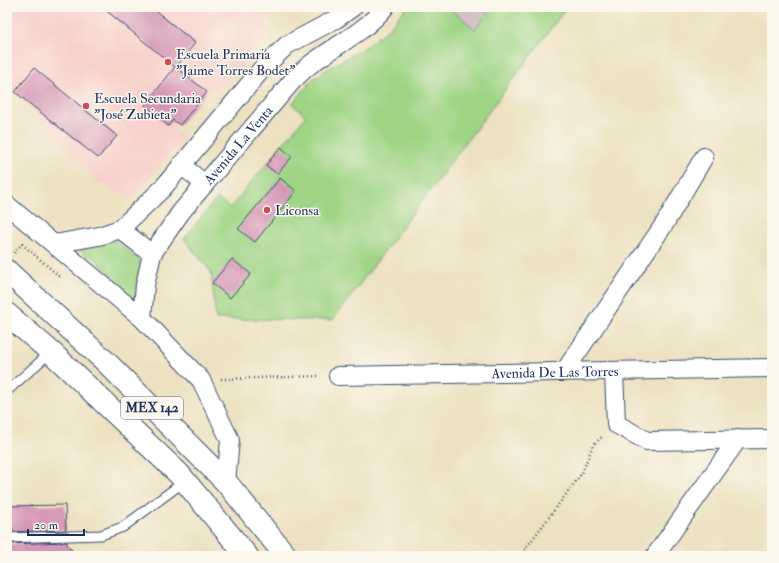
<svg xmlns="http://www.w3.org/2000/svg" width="779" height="563" font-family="'IM FELL Double Pica',serif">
  <rect width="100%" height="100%" fill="#fbf7ec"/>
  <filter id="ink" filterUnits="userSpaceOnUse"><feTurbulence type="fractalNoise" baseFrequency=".025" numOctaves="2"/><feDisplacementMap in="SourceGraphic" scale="8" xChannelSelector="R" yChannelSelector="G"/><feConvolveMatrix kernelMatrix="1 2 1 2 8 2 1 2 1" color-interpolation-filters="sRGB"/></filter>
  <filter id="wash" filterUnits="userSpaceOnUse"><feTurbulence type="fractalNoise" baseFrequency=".012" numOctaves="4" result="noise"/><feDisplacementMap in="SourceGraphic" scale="16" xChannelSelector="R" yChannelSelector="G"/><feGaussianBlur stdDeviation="0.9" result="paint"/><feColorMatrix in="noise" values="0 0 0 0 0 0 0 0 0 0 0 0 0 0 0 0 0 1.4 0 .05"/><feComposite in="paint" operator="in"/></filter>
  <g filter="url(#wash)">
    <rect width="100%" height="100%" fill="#ece1c0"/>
    <polygon fill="#f7d0ca" points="7,7 242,7 269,15 263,39 226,85 207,92 175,131 184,137 133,199 97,182 7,82"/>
    <polygon fill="#d2bec2" points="448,7 492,7 475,29"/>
    <g fill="#9fd485" stroke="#5d8272">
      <polygon points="407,7 448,7 475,29 492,7 567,7 333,320 216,319 211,272 184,239 217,198 230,208 306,116 292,104 313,79 326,70 367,46 387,30"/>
      <polygon points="111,241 116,241 139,260 141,265 135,298 134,300 112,281 112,276 92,256 86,256 81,251 80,248"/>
    </g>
    <g id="blocks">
      <g fill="#d597b6">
        <polygon points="102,7 151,7 195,43 176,67 207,92 180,125 173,120 168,126 145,105 175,67"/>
        <polygon points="34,68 117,136 98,158 15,92"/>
        <polygon points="281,147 292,157 277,174 266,165"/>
        <polygon points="280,178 296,191 255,242 238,229"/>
        <polygon points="232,259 251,274 230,298 212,283"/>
        <polygon points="65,505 66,530 7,532 7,506"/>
        <polygon points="67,542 67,545 78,556 7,556 7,544"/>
      </g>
    </g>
  </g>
  <g filter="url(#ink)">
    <use href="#blocks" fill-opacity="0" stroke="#3a4a6d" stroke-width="1"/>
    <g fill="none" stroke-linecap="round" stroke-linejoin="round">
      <defs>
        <g id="service">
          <polyline points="7,391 51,352"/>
          <polyline points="7,538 101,535 123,527 185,481"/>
        </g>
        <g id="minor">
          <polyline points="181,165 205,184"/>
          <polyline points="7,205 142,318 201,380 230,440 226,482"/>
          <polyline points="120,229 152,254"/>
          <polyline points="54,244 99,236 120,229 162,189 262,69 287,45 336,19 353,7"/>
          <path id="s1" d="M142,318L145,285L152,254L181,212L294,79C300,74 305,68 311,64C336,45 365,32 385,7"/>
          <polyline points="614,371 616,424 647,441 772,439"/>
          <polyline points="564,372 665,223 704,157"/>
          <path id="s2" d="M338,376L772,368"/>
          <polyline points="655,556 738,439"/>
        </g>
        <g id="trunk">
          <polyline points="7,271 106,362 226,482 286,556"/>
          <polyline points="7,314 51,352 179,474 247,556"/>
        </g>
      </defs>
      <use href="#service" stroke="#3a4a6d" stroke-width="11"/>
      <use href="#minor" stroke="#3a4a6d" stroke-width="20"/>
      <use href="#trunk" stroke="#3a4a6d" stroke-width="24"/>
      <g stroke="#3a4a6d" stroke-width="2.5" stroke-dasharray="1 3" stroke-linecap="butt">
        <polyline points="14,253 22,244 59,276 61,274"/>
        <polyline points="221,379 320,376"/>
        <polyline points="520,556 582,473 593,445 603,436"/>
      </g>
      <use href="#service" stroke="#fff" stroke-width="9"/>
      <use href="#minor" stroke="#fff" stroke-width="18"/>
      <use href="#trunk" stroke="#fff" stroke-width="22"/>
    </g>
  </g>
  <g fill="#d1495b" stroke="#fbf7ec" stroke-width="1.5">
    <circle cx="168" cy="62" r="4"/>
    <circle cx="86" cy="106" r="4"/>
    <circle cx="267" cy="210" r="4"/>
  </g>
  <g text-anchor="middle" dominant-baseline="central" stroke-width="3" stroke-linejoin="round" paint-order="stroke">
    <rect fill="#fbf7ec" stroke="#5e6b89" stroke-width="1" x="121" y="397" width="62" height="22" rx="3"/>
    <g font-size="13" font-weight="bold" fill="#1b2f5e">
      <text x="152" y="408">MEX 142</text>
    </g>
    <g font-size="14" fill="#1b2f5e" stroke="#fbf7ec" text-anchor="start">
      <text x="176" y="54">Escuela Primaria<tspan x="176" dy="16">"Jaime Torres Bodet"</tspan></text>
      <text x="94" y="98">Escuela Secundaria<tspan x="94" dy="16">"José Zubieta"</tspan></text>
      <text x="275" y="210">Liconsa</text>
    </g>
    <g font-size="14" fill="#1b2f5e" stroke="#fbf7ec">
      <text stroke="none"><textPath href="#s1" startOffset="204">Avenida La Venta</textPath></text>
      <text stroke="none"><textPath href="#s2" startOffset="217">Avenida De Las Torres</textPath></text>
    </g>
  </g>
  <rect width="779" height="563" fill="none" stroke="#fbf7ec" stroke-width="24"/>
  <path d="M28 529v6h56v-6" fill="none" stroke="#1b2f5e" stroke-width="2"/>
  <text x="34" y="529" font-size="12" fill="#1b2f5e" stroke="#fbf7ec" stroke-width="3" paint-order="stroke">20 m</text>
</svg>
